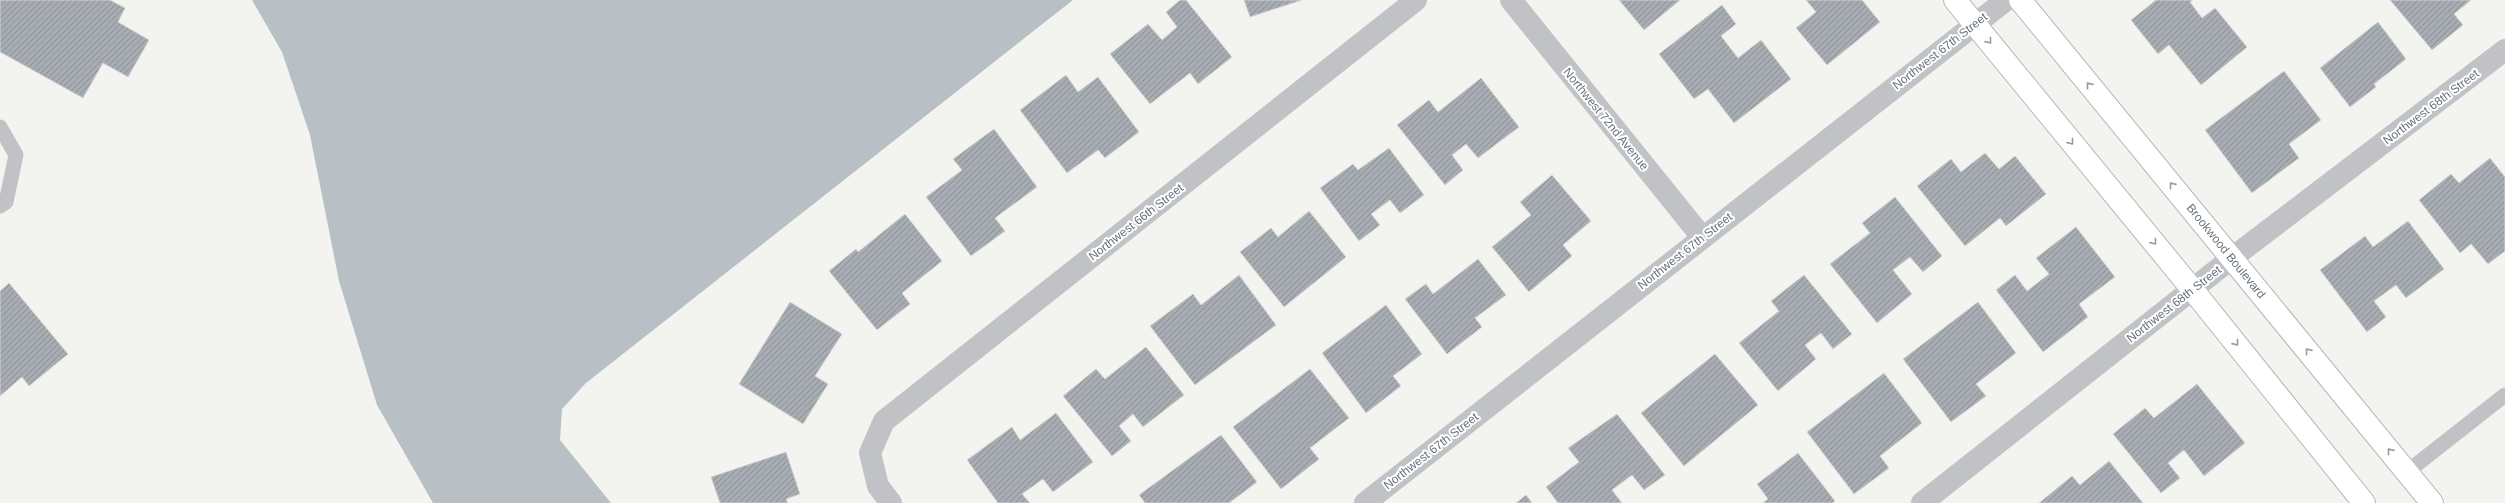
<svg xmlns="http://www.w3.org/2000/svg" width="2505" height="503" font-family="Helvetica,sans-serif">
  <defs>
    <pattern id="building-hatch" width="6" height="6" patternUnits="userSpaceOnUse"><rect width="6" height="6" fill="#a6acb2"/><path d="M-1 1l2-2M0 6l6-6M5 7l2-2" fill="none" stroke="#8b9096"/></pattern>
  </defs>
  <rect width="100%" height="100%" fill="#f3f4f0"/>
  <polygon fill="#b8c0c5" points="252,0 1073,0 586,383 562,409 560,440 611,503 433,503 377,405 339,281 310,135 282,52"/>
  <g fill="url(#building-hatch)" stroke="#d5d5d3">
    <polygon points="0,0 110,0 125,8 118,22 149,40 128,77 103,63 83,98 0,52"/>
    <polygon points="1180,0 1186,0 1232,57 1198,84 1190,73 1150,104 1110,54 1148,24 1162,40 1177,27 1166,12"/>
    <polygon points="1244,0 1302,0 1250,17"/>
    <polygon points="1619,0 1680,0 1644,30"/>
    <polygon points="1806,0 1862,0 1880,22 1827,65 1796,28 1816,12"/>
    <polygon points="2156,0 2193,0 2190,2 2202,18 2215,8 2247,47 2201,85 2169,45 2158,54 2131,20"/>
    <polygon points="2390,0 2471,0 2454,14 2463,25 2432,50"/>
    <polygon points="1722,5 1736,24 1721,36 1738,58 1761,40 1791,79 1734,123 1708,89 1694,99 1659,54"/>
    <polygon points="2378,22 2406,59 2374,84 2376,87 2350,107 2320,68"/>
    <polygon points="2284,71 2321,120 2289,144 2299,158 2252,193 2205,130"/>
    <polygon points="1066,75 1078,92 1098,77 1139,132 1105,158 1098,150 1067,173 1020,110"/>
    <polygon points="1481,78 1519,127 1478,158 1466,144 1452,155 1463,170 1445,185 1397,125 1429,100 1438,112"/>
    <polygon points="994,129 1037,187 995,218 1005,231 971,256 926,197 962,170 953,159"/>
    <polygon points="1389,148 1424,195 1400,213 1390,200 1371,214 1380,225 1359,241 1320,188 1353,164 1358,170"/>
    <polygon points="1985,153 1999,169 2015,156 2046,194 2006,226 2000,218 1965,246 1917,186 1951,159 1961,172"/>
    <polygon points="2490,158 2505,177 2505,251 2488,264 2471,244 2460,253 2419,200 2451,174 2459,183"/>
    <polygon points="1552,175 1591,221 1563,245 1572,256 1529,292 1492,247 1531,215 1520,202"/>
    <polygon points="1895,197 1942,256 1923,272 1910,257 1893,270 1912,294 1877,323 1830,264 1870,233 1862,223"/>
    <polygon points="1309,211 1346,257 1284,307 1240,252 1271,228 1278,237"/>
    <polygon points="905,214 942,261 902,293 910,304 877,330 829,271 856,249 858,252"/>
    <polygon points="2408,221 2444,269 2406,298 2396,285 2374,301 2386,317 2367,332 2320,270 2365,236 2373,247"/>
    <polygon points="2076,227 2115,277 2079,304 2088,317 2043,352 1996,290 2015,275 2027,291 2049,274 2036,258"/>
    <polygon points="1478,259 1506,295 1475,318 1482,327 1447,354 1405,299 1426,284 1433,294"/>
    <polygon points="1239,275 1276,325 1195,385 1150,326 1193,294 1201,305"/>
    <polygon points="1804,275 1852,334 1833,349 1821,333 1805,345 1816,359 1778,391 1739,343 1779,311 1771,301"/>
    <polygon points="9,283 68,354 29,386 22,377 0,396 0,291"/>
    <polygon points="790,302 842,334 815,376 828,384 803,424 739,384"/>
    <polygon points="1978,302 2016,353 1976,384 1986,396 1951,422 1903,359"/>
    <polygon points="1386,305 1422,354 1393,376 1401,386 1366,413 1322,353"/>
    <polygon points="1146,347 1184,395 1143,427 1133,414 1119,426 1131,441 1112,456 1063,396 1096,369 1105,379"/>
    <polygon points="1715,354 1758,405 1684,466 1641,413"/>
    <polygon points="1310,369 1349,418 1310,448 1319,459 1281,489 1233,427"/>
    <polygon points="1884,373 1922,423 1880,456 1889,468 1854,494 1807,432"/>
    <polygon points="2197,384 2245,443 2204,476 2184,450 2168,463 2180,478 2161,493 2113,434 2145,408 2154,418"/>
    <polygon points="1056,413 1093,462 1053,492 1043,479 1022,494 1030,503 998,503 967,460 1012,427 1020,440"/>
    <polygon points="1617,414 1665,475 1644,490 1632,475 1612,490 1622,503 1558,503 1546,487 1579,462 1568,448"/>
    <polygon points="1221,435 1257,482 1229,503 1145,503 1139,495"/>
    <polygon points="786,452 800,494 786,499 788,503 720,503 711,477"/>
    <polygon points="1798,453 1835,501 1832,503 1763,503 1768,499 1757,484"/>
    <polygon points="2109,461 2143,503 2039,503 2072,476 2080,485"/>
    <polygon points="1526,495 1532,503 1516,503"/>
  </g>
  <g fill="none" stroke-linecap="round" stroke-linejoin="round">
    <defs>
      <g id="secondary">
        <polyline points="1955,0 2192,289 2364,503"/>
        <polyline points="2020,0 2432,503"/>
      </g>
    </defs>
    <use href="#secondary" stroke="#b2b6ba" stroke-width="24"/>
    <g stroke="#c0c2c5" stroke-width="15">
      <polyline points="0,127 16,155 6,202 0,206"/>
      <polyline points="2407,472 2505,395"/>
    </g>
    <g stroke="#c0c2c5" stroke-width="22">
      <polyline points="1511,0 1702,237"/>
      <polyline points="891,503 878,486 870,453 884,421 1416,0"/>
      <polyline points="1365,503 2006,0"/>
      <polyline points="1922,503 2232,258 2505,50"/>
    </g>
    <use href="#secondary" stroke="#fff" stroke-width="22"/>
  </g>
  <defs><path id="oneway-chevron" d="M-2-3.5L2.5 0L-2 3.5" fill="none" stroke-width="1.6" stroke-linecap="round" stroke-linejoin="round"/></defs>
  <g stroke="#949ca5">
    <use href="#oneway-chevron" transform="translate(1989 41) rotate(51)"/>
    <use href="#oneway-chevron" transform="translate(2089 85) rotate(-129)"/>
    <use href="#oneway-chevron" transform="translate(2071 142) rotate(51)"/>
    <use href="#oneway-chevron" transform="translate(2172 185) rotate(-129)"/>
    <use href="#oneway-chevron" transform="translate(2154 242) rotate(51)"/>
    <use href="#oneway-chevron" transform="translate(2236 343) rotate(51)"/>
    <use href="#oneway-chevron" transform="translate(2308 351) rotate(-129)"/>
    <use href="#oneway-chevron" transform="translate(2390 451) rotate(-129)"/>
  </g>
  <g text-anchor="middle" dominant-baseline="central" stroke-width="4" stroke-linejoin="round" paint-order="stroke">
    <g font-size="12" fill="#66717e" stroke="#fff">
      <text transform="translate(1940 51) rotate(-38)">Northwest 67th Street</text>
      <text transform="translate(2431 107) rotate(-37)">Northwest 68th Street</text>
      <text transform="translate(1606 119) rotate(51)">Northwest 72nd Avenue</text>
      <text transform="translate(1136 222) rotate(-38)">Northwest 66th Street</text>
      <text transform="translate(1685 251) rotate(-38)">Northwest 67th Street</text>
      <text transform="translate(2226 251) rotate(51)">Brookwood Boulevard</text>
      <text transform="translate(2174 304) rotate(-38)">Northwest 68th Street</text>
      <text transform="translate(1431 451) rotate(-38)">Northwest 67th Street</text>
    </g>
  </g>
</svg>
